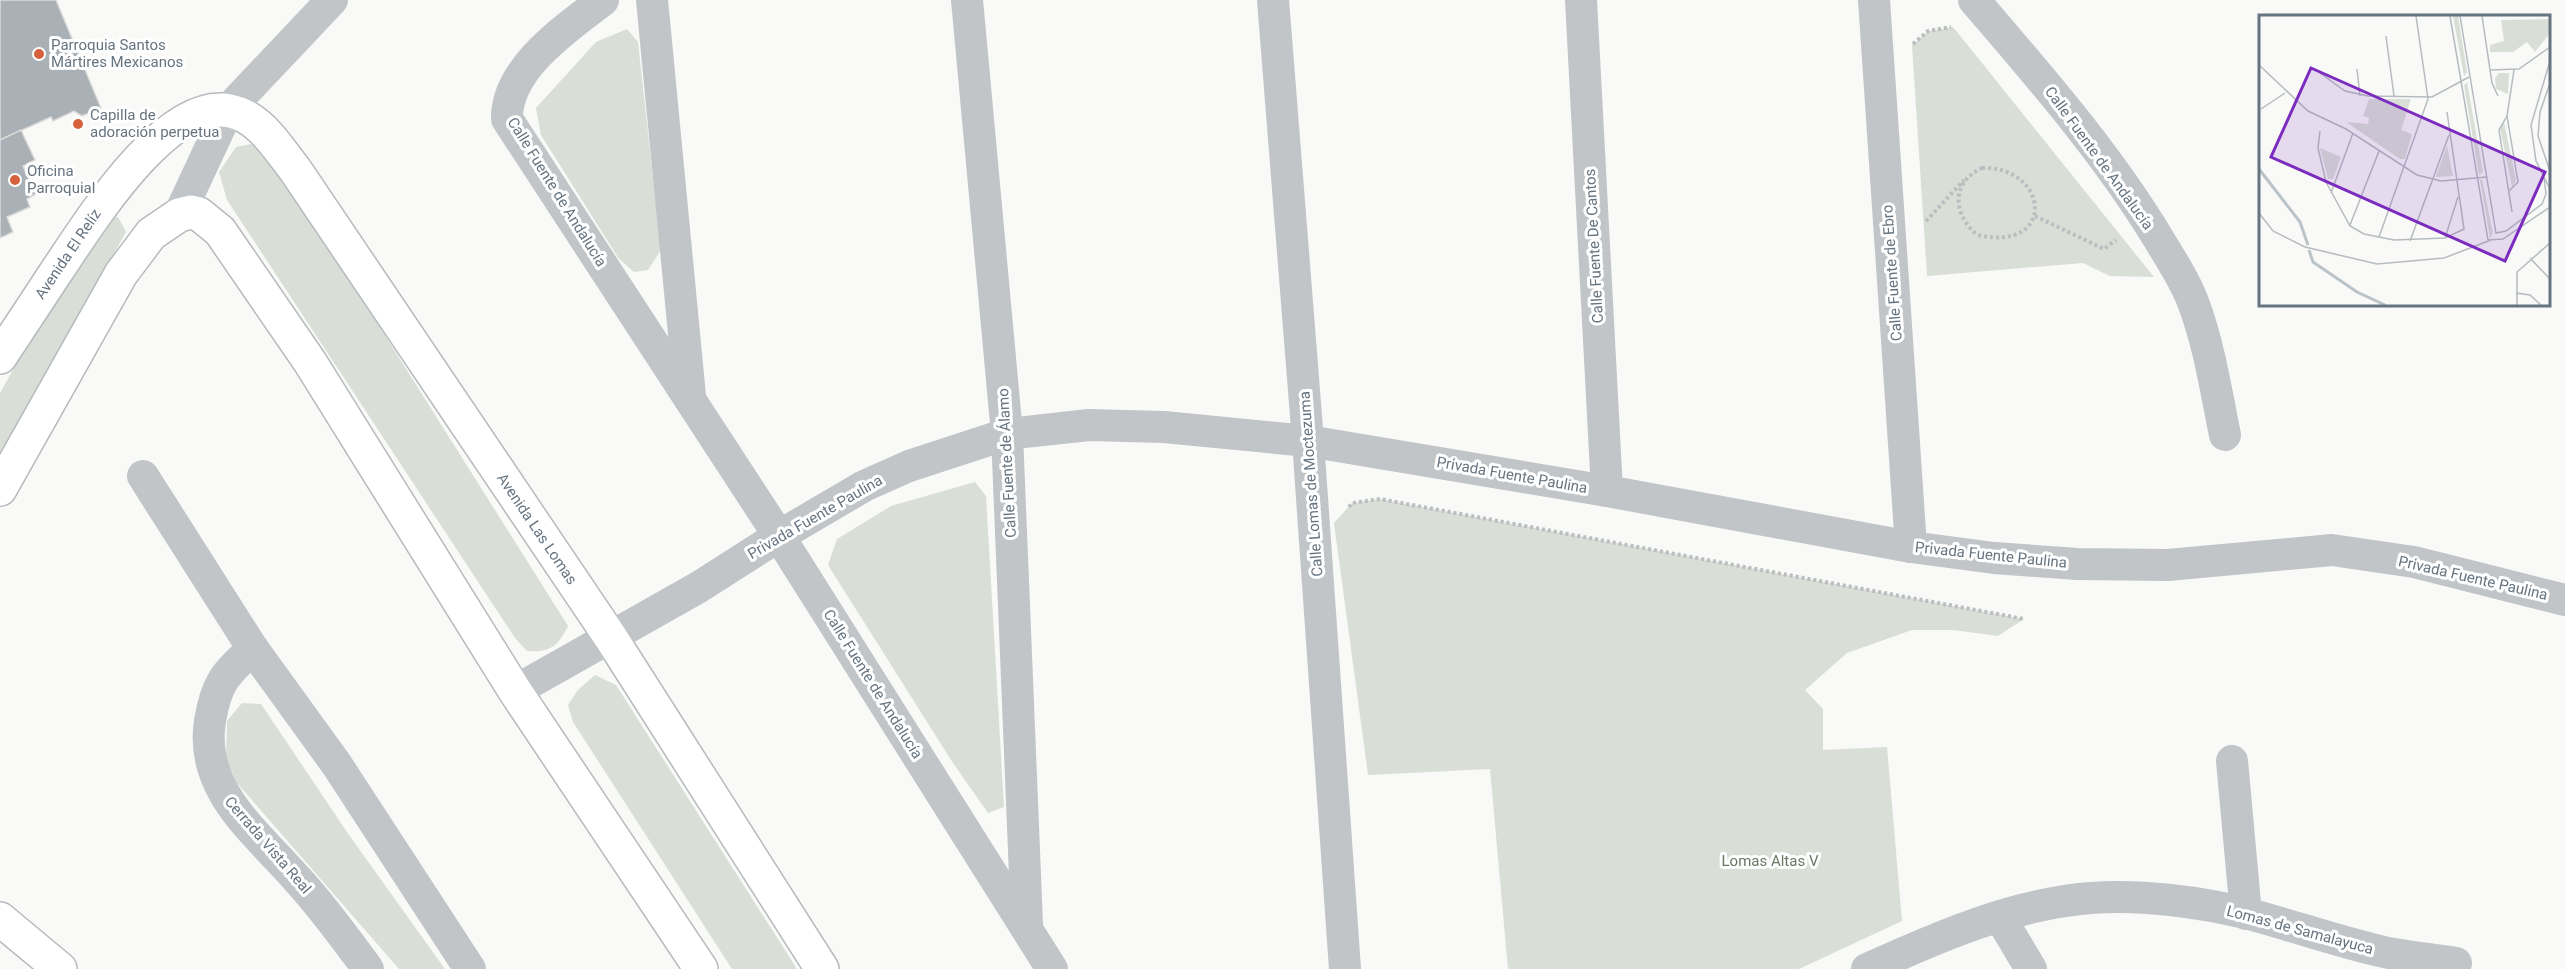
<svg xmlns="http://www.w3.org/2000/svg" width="2565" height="969" font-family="Roboto,sans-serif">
  <rect width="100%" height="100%" fill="#f9f9f7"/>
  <g fill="#d9ded7">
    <polygon points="1953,27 1974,53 2154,277 2110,276 2083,263 1927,276 1912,45 1928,31"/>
    <polygon points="627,29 638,42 661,250 648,270 634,272 619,259 541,135 536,108 596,42"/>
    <path d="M256,143L272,156L568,626C558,646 550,653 527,651L515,638L227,200L219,172L236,147Z"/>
    <polygon points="104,217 118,217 126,232 0,457 0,393 92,230"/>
    <polygon points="975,482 986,496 1004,807 988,813 953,763 828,565 837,539 891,506"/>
    <polygon points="1380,499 2024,619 1998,636 1953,630 1912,630 1847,653 1805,690 1823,709 1823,750 1887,747 1902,921 1799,969 1508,969 1490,769 1368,775 1334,523 1352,503"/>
    <polygon points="595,675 616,685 797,969 732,969 573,722 568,705 578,690"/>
    <polygon points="242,703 261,704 349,835 445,969 399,969 237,783 226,759 227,721"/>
  </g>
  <g fill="#a9b0b6" stroke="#dbdbd9" stroke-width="1.5">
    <polygon points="0,0 56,0 101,108 82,116 74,111 53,121 51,117 0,140"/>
    <polygon points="21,130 35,160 23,166 36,194 27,199 30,207 7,217 13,232 0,238 0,140"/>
  </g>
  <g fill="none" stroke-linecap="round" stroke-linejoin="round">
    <defs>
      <g id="secondary">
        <path d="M0,357C19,328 39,298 58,269C88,225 166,97 230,111C260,117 278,148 296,171L611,638L822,969"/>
        <polyline points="0,489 121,274 151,234 179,215 191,212 199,214 220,231 310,362 515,691 701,969"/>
        <polyline points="0,919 60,969"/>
      </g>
    </defs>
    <use href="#secondary" stroke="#b6babf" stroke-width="36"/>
    <g stroke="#bbbec0" stroke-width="4" stroke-dasharray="3 3" stroke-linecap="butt">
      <polyline points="1913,44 1928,31 1951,27"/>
      <path d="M1982,168C2049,166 2058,253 1977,235C1953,214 1950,183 1982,168Z"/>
      <polyline points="2035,216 2104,249 2116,240"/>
      <polyline points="1926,221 1964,180"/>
      <polyline points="1349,507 1352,503 1380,499 2024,619"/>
    </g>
    <g stroke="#c1c5c8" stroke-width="32">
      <path d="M603,0C567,28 506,68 507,119L779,536L1052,969"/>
      <polyline points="652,0 690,396"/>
      <polyline points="967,0 1007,434 1027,924"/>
      <polyline points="1273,0 1308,441 1345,969"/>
      <polyline points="1581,0 1607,491"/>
      <polyline points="1874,0 1911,547"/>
      <path d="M1974,0C2039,76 2106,152 2158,238C2170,258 2185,280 2193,302C2209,344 2216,391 2225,435"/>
      <polyline points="179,215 228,110 332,0"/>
      <polyline points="143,476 253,649 337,765 470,969"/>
      <path d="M253,649C225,673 216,684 210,721C199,790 256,832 297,879C323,907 345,938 368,969"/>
      <polyline points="515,691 699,587 779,536 864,486 909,466 1007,434 1089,425 1164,427 1308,441 1607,491 1911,547 1994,558 2077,564 2168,565 2332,550 2414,562 2565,600"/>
      <polyline points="2232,761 2246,914"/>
      <polyline points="2000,917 2031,969"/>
      <path d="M1867,969C1938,937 2013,904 2091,898C2140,894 2201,902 2249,914C2294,926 2339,942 2384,952C2408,957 2432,959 2456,963"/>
    </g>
    <use href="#secondary" stroke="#fff" stroke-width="33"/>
  </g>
  <g fill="#d5623c" stroke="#fff" stroke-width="2">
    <circle cx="39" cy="54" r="6"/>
    <circle cx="78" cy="124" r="6"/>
    <circle cx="15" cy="180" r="6"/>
  </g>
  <g text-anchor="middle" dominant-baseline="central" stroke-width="6" stroke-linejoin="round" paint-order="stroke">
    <g font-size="15" fill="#667480" stroke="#fff" text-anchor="start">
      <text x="51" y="45">Parroquia Santos<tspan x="51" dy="17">Mártires Mexicanos</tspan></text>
      <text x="90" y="115">Capilla de<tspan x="90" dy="17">adoración perpetua</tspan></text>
      <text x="27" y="171">Oficina<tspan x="27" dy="17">Parroquial</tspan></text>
    </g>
    <g font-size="15" fill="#667480" stroke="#fff">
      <text transform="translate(2099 158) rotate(54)">Calle Fuente de Andalucía</text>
      <text transform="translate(557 192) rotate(58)">Calle Fuente de Andalucía</text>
      <text transform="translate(1594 246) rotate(-93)">Calle Fuente De Cantos</text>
      <text transform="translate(68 254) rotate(-56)">Avenida El Relíz</text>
      <text transform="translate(1892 273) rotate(-94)">Calle Fuente de Ebro</text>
      <text transform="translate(1007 463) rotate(-93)">Calle Fuente de Álamo</text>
      <text transform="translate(1512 475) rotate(10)">Privada Fuente Paulina</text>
      <text transform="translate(1311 484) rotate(-94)">Calle Lomas de Moctezuma</text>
      <text transform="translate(815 517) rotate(-30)">Privada Fuente Paulina</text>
      <text transform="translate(537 529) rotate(56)">Avenida Las Lomas</text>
      <text transform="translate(1991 555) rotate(6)">Privada Fuente Paulina</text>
      <text transform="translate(2473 578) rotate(13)">Privada Fuente Paulina</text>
      <text transform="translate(873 684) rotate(58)">Calle Fuente de Andalucía</text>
      <text transform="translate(268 845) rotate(49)">Cerrada Vista Real</text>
      <text transform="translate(2300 930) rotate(15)">Lomas de Samalayuca</text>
    </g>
    <g font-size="15" fill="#687865" stroke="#fff">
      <text x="1770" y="861">Lomas Altas V</text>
    </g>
  </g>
  <g transform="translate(2259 15)">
    <rect width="291" height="291" fill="#f9f9f7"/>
    <path d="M194,1H199L208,57L205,61ZM291,4V18L276,37L268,27L254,37H231V30L245,26L242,5ZM240,58H250L249,79L237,74L236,63ZM208,67L224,157L220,160L205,70ZM110,84H152L142,115L153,119L146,144H141L87,107L109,109L110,103L104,101ZM245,107L257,165L253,172L241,113ZM188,131L194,161L177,162V161ZM61,133L82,142L74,164H69ZM223,164L234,218L231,223L221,165Z" fill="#d9ded7"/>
    <path fill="none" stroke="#bac4c8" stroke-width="3" d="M0,154L41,207L49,230M50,235L54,247L98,277L126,290"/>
    <path fill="none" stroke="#b5bcc0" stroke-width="1.5" d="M191,1L229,225L244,224L291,192M201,1L237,218L247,216L283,189L287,179L285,163M223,1L233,68L239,81M127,21L135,81M291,46L272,110L277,146L291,174M0,50L49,96L87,114L158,160L182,166L228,162M98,54L101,81M231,55L260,54L291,32M61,58L86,76L109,81L173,82L210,62M291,68L281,97L279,121L291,156M2,94L26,78M291,96V135M248,101L240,115L253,197M61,116L59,133L67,167L91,211L105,219L135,225L186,223L205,214L188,97M250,176L259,167L248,101L255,55M72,178L94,118M0,198L14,216L46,232L118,249L185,243L232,225M91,210L120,136M120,222L169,84L157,1M186,223L199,182M151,226L190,120M271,243L291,264M257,278L271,280L282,290M258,290V257L291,228"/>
    <path fill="#7b2cbf" fill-opacity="0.15" stroke="#7b2cbf" stroke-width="3" d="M52,53L286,157L246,246L12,142Z"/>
    <rect width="291" height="291" fill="none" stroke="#667480" stroke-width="3"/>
  </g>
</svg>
